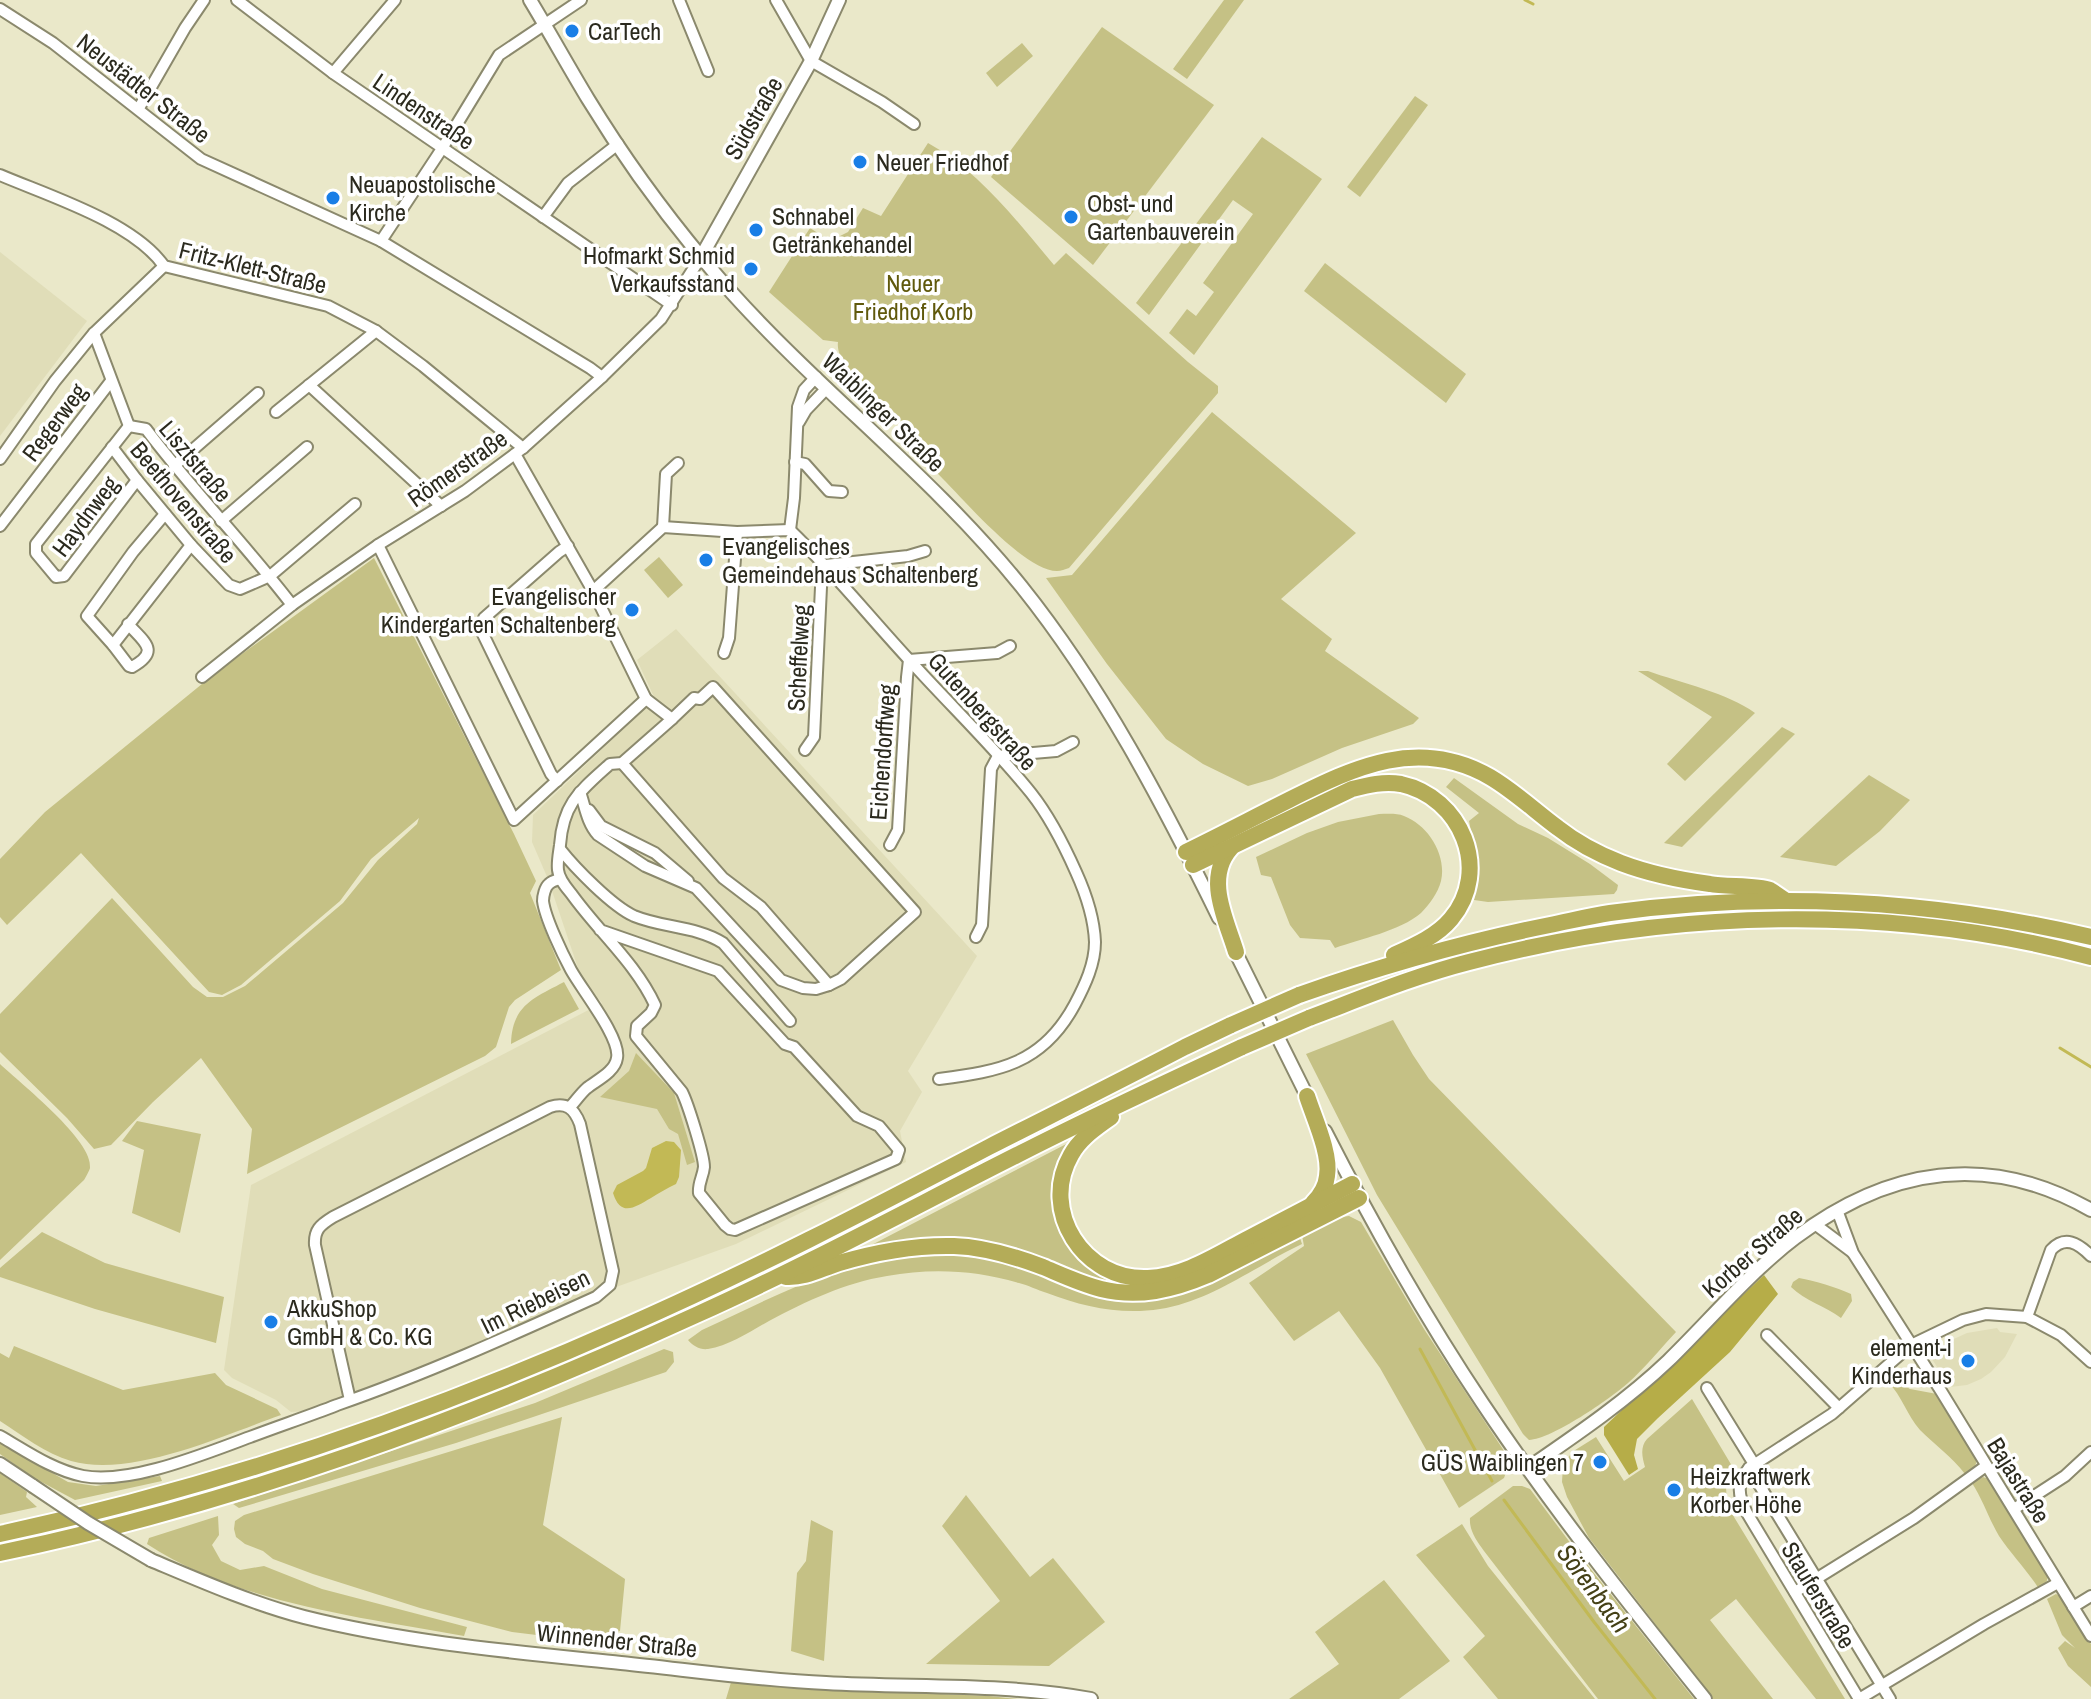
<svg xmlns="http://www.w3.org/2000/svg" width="2091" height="1699" font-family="'Archivo Narrow',sans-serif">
  <rect width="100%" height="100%" fill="#eae8c9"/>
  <g fill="#e0ddb8">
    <polygon points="0,252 87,321 0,436"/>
    <polygon points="676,629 977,956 908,1071 922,1092 900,1131 906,1162 736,1244 605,1291 325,1410 291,1412 276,1400 232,1378 224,1370 251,1185 602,1003 582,980 548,879 532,842 533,815 655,699 637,660"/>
    <polygon points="1997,1328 2000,1332 2017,1334 2005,1357 1991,1372 1981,1379 1967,1385 1950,1387 1930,1356 1945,1347 1945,1343 1967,1333"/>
  </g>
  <g fill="#c5c185">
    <polygon points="1224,0 1244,0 1187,79 1173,69"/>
    <polygon points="1102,27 1214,105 1093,265 991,177"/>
    <polygon points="1022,43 1033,56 997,87 986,73"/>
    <polygon points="1415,96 1428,105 1360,197 1347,187"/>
    <polygon points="1262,137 1322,179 1194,355 1169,333 1187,309 1196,316 1214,292 1203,283 1253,214 1233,200 1149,315 1136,303"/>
    <path d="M928,143C980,172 1016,220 1054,265L1066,253L1188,362L1218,386V393L1069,568C1065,569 1061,571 1057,571C1025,571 965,501 943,479C930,465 916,453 903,440L911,430C891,412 834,369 838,342L823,340L769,292L810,228L830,241L848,232L863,208L881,216Z"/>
    <polygon points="1325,263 1466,374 1446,403 1304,291"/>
    <polygon points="1212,412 1356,533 1281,599 1332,639 1325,651 1419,718 1413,724 1342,748 1272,779 1248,786 1203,764 1166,739 1107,664 1046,578 1072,575"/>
    <polygon points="659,557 683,585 668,598 644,570"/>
    <polygon points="374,558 514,834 536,881 530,893 561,970 515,1000 509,1007 496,1047 485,1056 247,1174 252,1129 201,1058 153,1102 111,1145 94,1149 67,1118 0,1052 0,1014 112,898 193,987 207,997 223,997 245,986 343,903 378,860 417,824 419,818 371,859 340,901 241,985 222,995 209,992 81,853 7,925 0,917 0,859 45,812 213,675"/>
    <path d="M1638,671H1648C1681,683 1728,693 1755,713L1685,781L1667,764L1712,717Z"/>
    <polygon points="1782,727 1795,734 1682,847 1664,843"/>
    <polygon points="1869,775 1910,800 1880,831 1836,866 1780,857"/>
    <polygon points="1454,778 1518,824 1548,838 1590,864 1618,885 1617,890 1614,894 1488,902 1474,900 1478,868 1469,821 1479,813 1446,787"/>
    <path d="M1379,814C1387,814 1397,813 1404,816C1428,825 1447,855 1441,881C1438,893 1429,905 1421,913C1400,931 1360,939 1335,948L1330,940L1300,938L1290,925L1271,877L1261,875L1256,857L1307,833L1338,822Z"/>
    <path d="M564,982L579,1009L511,1044C512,1005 534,998 564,982Z"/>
    <path d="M1393,1020L1413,1055L1429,1079L1676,1332C1660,1349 1645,1368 1628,1383C1610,1399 1552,1439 1529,1440L1523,1434L1377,1195L1306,1054Z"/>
    <polygon points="636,1053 674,1093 695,1162 687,1165 678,1134 669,1129 657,1109 600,1097 629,1071"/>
    <path d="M0,1064C20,1083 94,1141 90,1168C90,1169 85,1179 84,1180L0,1260Z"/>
    <polygon points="137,1121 201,1134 180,1233 132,1213 144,1150 122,1141"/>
    <polygon points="1074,1140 1058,1179 1086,1263 1179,1283 1115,1287 996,1247 858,1252"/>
    <polygon points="1349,1216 1361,1222 1424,1329 1506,1454 1509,1464 1504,1478 1459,1508 1380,1368 1339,1311 1294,1341 1249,1283 1304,1246 1302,1235 1333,1218"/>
    <polygon points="42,1232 105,1263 224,1297 216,1343 95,1309 0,1277 0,1268"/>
    <path d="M1299,1235L1302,1244C1255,1266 1212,1301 1160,1309C1121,1315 1083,1307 1047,1293C1037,1290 1028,1285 1019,1283C975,1270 931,1268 887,1276C844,1283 807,1301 769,1321C751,1331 729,1346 708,1349C700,1350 693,1346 688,1340L702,1330C782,1293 854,1253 943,1253C979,1252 1011,1263 1043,1276C1056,1281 1069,1288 1083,1291C1106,1298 1144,1303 1167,1297C1214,1287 1257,1257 1299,1235Z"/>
    <path d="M1799,1278C1815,1281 1836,1287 1851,1294L1852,1301L1841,1318C1825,1306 1805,1301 1791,1287L1793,1282Z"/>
    <path d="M14,1346L123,1390L215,1373L226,1385L277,1409L281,1415C222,1436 132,1478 71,1461C46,1454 22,1435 0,1421V1353L9,1358Z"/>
    <polygon points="664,1349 673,1352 674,1362 666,1372 456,1443 239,1508 233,1504 535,1403"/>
    <path d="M1892,1379L1910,1389L1937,1394L1976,1457C1978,1467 1972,1469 1965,1474C1952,1457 1935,1445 1920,1430C1907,1415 1902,1396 1888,1382Z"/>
    <path d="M1692,1399L1732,1466C1723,1485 1725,1499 1734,1517L1845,1699H1816L1736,1599L1710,1620L1773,1699H1713L1589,1538L1567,1497L1562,1482L1563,1466L1572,1452L1596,1437L1624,1481L1645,1467C1642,1457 1640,1447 1647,1439Z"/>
    <polygon points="562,1417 543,1525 625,1579 620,1631 593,1640 553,1637 512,1632 420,1608 313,1574 273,1559 263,1551 245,1544 236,1537 234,1529 235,1521 244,1515"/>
    <polygon points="0,1443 68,1482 96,1486 160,1476 162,1481 75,1500 34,1478 0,1454"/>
    <polygon points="0,1473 27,1492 26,1497 37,1507 0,1515"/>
    <path d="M1983,1477L1989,1479L2048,1576L2046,1584L2039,1589C2027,1570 2011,1554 1999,1536C1989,1519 1983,1500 1972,1483Z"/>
    <path d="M1513,1486H1522L1530,1489L1574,1548L1694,1699H1598L1484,1551C1477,1541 1469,1531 1470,1518Z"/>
    <polygon points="966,1495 1030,1577 1053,1558 1105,1622 1049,1666 926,1664 1000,1601 942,1526"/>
    <path d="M218,1516L219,1535L212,1545L221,1561L240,1570L264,1566L322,1589L467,1627L464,1636C360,1617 236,1603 147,1544L149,1538Z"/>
    <polygon points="811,1520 833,1531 824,1661 791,1651 797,1573 806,1561"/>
    <polygon points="1462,1524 1488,1566 1595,1699 1498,1699 1463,1657 1485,1636 1416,1555"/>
    <polygon points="1384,1580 1450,1661 1399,1699 1289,1699 1339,1664 1315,1632"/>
    <polygon points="2056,1594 2061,1597 2091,1644 2091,1687 2068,1666 2058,1648 2065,1641 2075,1648 2062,1635 2047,1599"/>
    <polygon points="732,1679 823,1689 989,1696 1017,1699 726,1699"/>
  </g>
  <polygon fill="#b6ad48" points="1764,1275 1778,1294 1730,1352 1658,1418 1637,1439 1634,1455 1638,1469 1629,1475 1604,1435 1604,1427"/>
  <path fill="#c2b955" d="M666,1141L674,1142L681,1150L679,1177L676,1184C667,1188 659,1193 651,1198C635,1207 621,1218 613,1193L617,1185L643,1171L646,1168L652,1148Z"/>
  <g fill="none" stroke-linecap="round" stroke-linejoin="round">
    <g stroke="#c2b955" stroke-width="3">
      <polyline points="1525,0 1533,4"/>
      <polyline points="2060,1048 2091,1067"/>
      <polyline points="1420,1349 1492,1481"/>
      <polyline points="1504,1500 1594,1622 1655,1699"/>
    </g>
    <defs>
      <g id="minor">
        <polyline points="237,0 333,73 672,305"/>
        <polyline points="679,0 708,71"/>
        <polyline points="776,0 811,61 882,102 914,124"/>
        <polyline points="0,9 53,43 201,159 381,241 590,368 602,377"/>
        <polyline points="333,73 395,0"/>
        <polyline points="139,108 185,28 204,0"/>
        <path d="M0,175C49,196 133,222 164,266L328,306L376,331L423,366L523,448"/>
        <polyline points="543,217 568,183 618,144"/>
        <polyline points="381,241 443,147 499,55 581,0"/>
        <polyline points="94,333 129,426"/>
        <polyline points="309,385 441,506"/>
        <polyline points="276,412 376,331"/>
        <polyline points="799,422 806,410 827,388"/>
        <polyline points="129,426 36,544 36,553 56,577 64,576 137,480"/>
        <path d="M129,426L146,429C192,490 246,545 292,605"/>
        <polyline points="112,447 137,480 191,545 229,585 240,589 270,576 355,504"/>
        <path d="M515,454L593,591L646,699L672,719L622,763L610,764C580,791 563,803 560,845C559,853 557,862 558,870C559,880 567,888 573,896C600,933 636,964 655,1005L651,1013L637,1026L636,1036L682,1092C688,1104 704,1155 704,1167C703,1177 698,1183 699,1193L725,1225L730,1229L735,1230L896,1159L899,1150L879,1126L857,1116L794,1047L785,1044L718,971L600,930"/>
        <polyline points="0,459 55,381 94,333 164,266"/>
        <polyline points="795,462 805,464 829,491 842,492"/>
        <polyline points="174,466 258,393"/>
        <polyline points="221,521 307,447"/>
        <polyline points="0,526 111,381"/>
        <polyline points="663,527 666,474 678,463"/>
        <polyline points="790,530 794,498 798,407 804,390 816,377"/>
        <polyline points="378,545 514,820 646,699"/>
        <path d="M593,591L663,527L737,532L790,530C834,572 871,619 913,664C952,707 995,748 1031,793C1050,817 1064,845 1076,872C1086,894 1094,917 1095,942C1095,964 1085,985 1075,1004C1043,1064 1000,1071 939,1079"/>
        <path d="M128,624C144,642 161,651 132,667L129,666L113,645L87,616L133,552L165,514"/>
        <polyline points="113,645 191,545"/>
        <polyline points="724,653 729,638 737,532"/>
        <polyline points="202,677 292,605 378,545 465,491 523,448 602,377 661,319 701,257"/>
        <polyline points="805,750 814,737 821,587 826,565 908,556 925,551"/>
        <polyline points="622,763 723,878 761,907 829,985 841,979 915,912 713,687 700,699 694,698 672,719"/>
        <polyline points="557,781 551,774 480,628 484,618 559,552 568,546"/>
        <path d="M580,792C585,806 587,823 598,835L645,866L696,888L781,980L803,988L816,989L829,985"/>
        <polyline points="589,810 601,826 655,853 688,881"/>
        <polyline points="890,845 898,830 907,677 909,660 997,653 1010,646"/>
        <path d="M560,849C575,868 612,906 634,916C663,928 696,926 723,943L790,1021"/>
        <path d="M560,879C557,880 552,881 549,884C545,887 543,896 543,901C545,918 563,955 571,970C582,990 621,1038 617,1058C615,1072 597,1080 587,1088C580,1094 576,1101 570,1107"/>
        <polyline points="976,937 982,925 991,769 998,756 1056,751 1073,742"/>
        <polyline points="1837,1210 1853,1253 1941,1391 2091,1636"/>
        <polyline points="1816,1225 1852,1252"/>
        <path d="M2027,1317L2051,1250C2065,1235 2078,1243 2091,1256"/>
        <polyline points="1767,1335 1839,1408"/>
        <polyline points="1707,1388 1754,1464"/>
        <path d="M0,1436C26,1451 53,1470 83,1476C130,1485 206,1453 250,1437C279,1426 309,1416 337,1405C426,1374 510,1336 596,1297L610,1285L613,1271L580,1124C574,1108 566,1102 550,1107L333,1217C320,1225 314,1230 315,1245L350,1400"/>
        <polyline points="1749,1468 1890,1699"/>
        <polyline points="2014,1509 2065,1476 2091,1452"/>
        <polyline points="1795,1592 1914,1518 1986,1466"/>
        <polyline points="2073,1607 2091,1596"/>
        <path d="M1859,1699L1747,1513C1738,1496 1736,1483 1749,1468L1832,1414L1911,1345L1963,1320L1986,1314L2027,1317L2061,1335L2091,1362"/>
        <polyline points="1859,1699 1984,1624 2058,1583"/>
      </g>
      <g id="tertiary">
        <path d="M530,0C550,33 568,66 588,99C630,168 679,233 732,293C824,395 934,478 1021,586C1102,687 1162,802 1219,918"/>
        <polyline points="701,257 811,61 839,0"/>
        <polyline points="1232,945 1311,1104"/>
        <path d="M1325,1131C1373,1225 1424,1316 1483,1404C1551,1506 1628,1603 1705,1699"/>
        <polyline points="0,1464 33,1486"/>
        <path d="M1528,1468C1576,1435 1626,1401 1668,1361C1710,1320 1749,1273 1795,1238C1888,1168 1988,1151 2091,1210"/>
        <path d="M151,1560C201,1581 251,1603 304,1617C408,1643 515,1652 621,1663C689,1670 757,1680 826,1683C914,1688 1004,1683 1091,1699"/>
      </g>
      <g id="trunk">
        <path d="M1231,848C1204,878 1226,919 1236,952"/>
        <path d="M1186,852C1221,835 1255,817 1289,800C1355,767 1419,736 1490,777C1514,791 1535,811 1558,828C1577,843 1598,854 1621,863C1650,874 1680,880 1710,884C1725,887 1757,885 1770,890C1775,893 1780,897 1785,900"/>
        <path d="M1193,865L1352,789C1368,785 1384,781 1401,784C1461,797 1492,870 1451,919C1437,936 1414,946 1394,955"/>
        <path d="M1299,995C1381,966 1465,942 1550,925C1570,921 1590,916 1610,913C1771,891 1933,900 2091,937"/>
        <path d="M1309,1018C1362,998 1414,976 1469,962C1670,909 1889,903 2091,957"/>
        <path d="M1307,1096C1314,1118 1331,1154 1327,1176C1326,1187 1320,1196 1313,1203"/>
        <path d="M1111,1117C1096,1128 1080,1138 1071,1155C1039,1211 1084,1281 1148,1278C1184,1277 1218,1254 1249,1238C1283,1220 1318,1202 1352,1184"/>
        <path d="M786,1277C806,1278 820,1269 839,1263C876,1252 914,1245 954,1246C985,1247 1014,1256 1043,1267C1062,1275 1081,1284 1101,1289C1138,1298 1173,1290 1208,1275L1359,1198"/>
        <path d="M0,1534C214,1488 424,1416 624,1327C749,1272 869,1210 989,1147C1054,1114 1120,1081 1185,1047L1231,1025"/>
        <path d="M0,1553C241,1503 473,1417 696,1315C805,1266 910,1209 1017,1155C1091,1117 1167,1082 1242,1047"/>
      </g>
    </defs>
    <use href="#minor" stroke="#8b896d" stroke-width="14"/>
    <use href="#tertiary" stroke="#8b896d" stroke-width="16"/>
    <use href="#trunk" stroke="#fff" stroke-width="20"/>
    <use href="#minor" stroke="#fff" stroke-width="10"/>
    <use href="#tertiary" stroke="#fff" stroke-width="12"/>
    <use href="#trunk" stroke="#b4ac58" stroke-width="16"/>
    <defs>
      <polyline id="tertiary-bridge" points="33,1486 88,1523 151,1560"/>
      <g id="trunk-bridge">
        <polyline points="1231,1025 1299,995"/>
        <polyline points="1242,1047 1309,1018"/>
      </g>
    </defs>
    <use href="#tertiary-bridge" stroke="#8b896d" stroke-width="16" stroke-linecap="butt"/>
    <use href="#trunk-bridge" stroke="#fff" stroke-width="20" stroke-linecap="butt"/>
    <use href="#tertiary-bridge" stroke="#fff" stroke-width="12"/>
    <use href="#trunk-bridge" stroke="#b4ac58" stroke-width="16"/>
  </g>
  <g fill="#197ee6" stroke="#fff" stroke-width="3">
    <circle cx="572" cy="31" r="8"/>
    <circle cx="860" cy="162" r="8"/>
    <circle cx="333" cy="198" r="8"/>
    <circle cx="1071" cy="217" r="8"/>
    <circle cx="756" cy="230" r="8"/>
    <circle cx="751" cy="269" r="8"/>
    <circle cx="706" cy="560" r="8"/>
    <circle cx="632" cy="610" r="8"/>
    <circle cx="271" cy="1322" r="8"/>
    <circle cx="1968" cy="1361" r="8"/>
    <circle cx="1600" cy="1462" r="8"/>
    <circle cx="1674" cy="1490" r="8"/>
  </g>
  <g text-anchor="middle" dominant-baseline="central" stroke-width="7" stroke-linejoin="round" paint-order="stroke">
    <g font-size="24" fill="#2b2a1e" stroke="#fff" text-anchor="start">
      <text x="588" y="31">CarTech</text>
      <text x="876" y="162">Neuer Friedhof</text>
      <text x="349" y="184">Neuapostolische<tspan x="349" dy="28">Kirche</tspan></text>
      <text x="1087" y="203">Obst- und<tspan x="1087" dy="28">Gartenbauverein</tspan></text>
      <text x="772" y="216">Schnabel<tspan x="772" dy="28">Getränkehandel</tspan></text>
      <text x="735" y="255" text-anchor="end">Hofmarkt Schmid<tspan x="735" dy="28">Verkaufsstand</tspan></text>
      <text x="722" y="546">Evangelisches<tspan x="722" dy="28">Gemeindehaus Schaltenberg</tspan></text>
      <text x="616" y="596" text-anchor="end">Evangelischer<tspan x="616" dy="28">Kindergarten Schaltenberg</tspan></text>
      <text x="287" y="1308">AkkuShop<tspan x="287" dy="28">GmbH &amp; Co. KG</tspan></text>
      <text x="1952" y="1347" text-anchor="end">element-i<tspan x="1952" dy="28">Kinderhaus</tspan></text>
      <text x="1584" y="1462" text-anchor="end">GÜS Waiblingen 7</text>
      <text x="1690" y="1476">Heizkraftwerk<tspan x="1690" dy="28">Korber Höhe</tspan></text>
    </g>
    <g font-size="24" fill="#2b2a1e" stroke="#fff">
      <text transform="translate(144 88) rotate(38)">Neustädter Straße</text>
      <text transform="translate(424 111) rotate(34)">Lindenstraße</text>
      <text transform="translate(753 118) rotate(-60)">Südstraße</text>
      <text transform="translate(253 267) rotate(14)">Fritz-Klett-Straße</text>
      <text transform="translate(884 412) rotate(44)">Waiblinger Straße</text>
      <text transform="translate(54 422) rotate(-53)">Regerweg</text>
      <text transform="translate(196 461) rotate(50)">Lisztstraße</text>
      <text transform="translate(457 468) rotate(-35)">Römerstraße</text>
      <text transform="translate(184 502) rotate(50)">Beethovenstraße</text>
      <text transform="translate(85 516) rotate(-53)">Haydnweg</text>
      <text transform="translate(798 658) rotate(-87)">Scheffelweg</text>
      <text transform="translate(983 711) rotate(48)">Gutenbergstraße</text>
      <text transform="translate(882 752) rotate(-86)">Eichendorffweg</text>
      <text transform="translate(1752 1252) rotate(-41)">Korber Straße</text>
      <text transform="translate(535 1301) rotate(-26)">Im Riebeisen</text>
      <text transform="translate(2019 1480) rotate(58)">Bajastraße</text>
      <text transform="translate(1819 1595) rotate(59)">Stauferstraße</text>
      <text transform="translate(617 1640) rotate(6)">Winnender Straße</text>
    </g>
    <g font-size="24" fill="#60590c" stroke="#fff">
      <text x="913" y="283">Neuer<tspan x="913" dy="28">Friedhof Korb</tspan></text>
    </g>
    <g font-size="26" font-style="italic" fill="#444016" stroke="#fff">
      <text transform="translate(1594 1588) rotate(53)">Sörenbach</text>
    </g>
  </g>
</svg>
